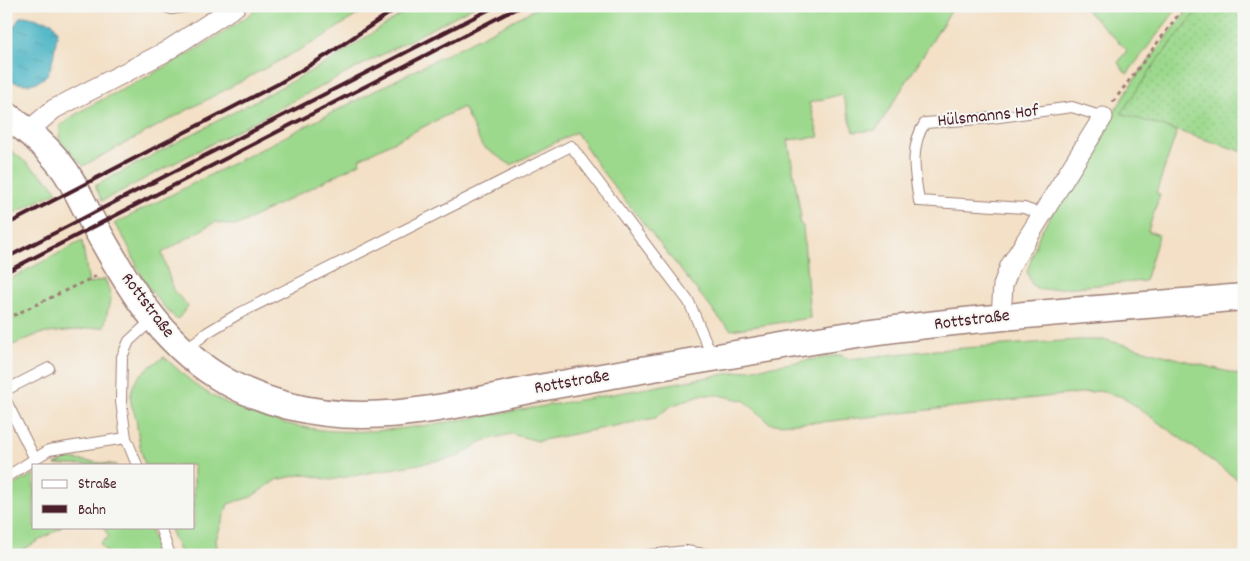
<svg xmlns="http://www.w3.org/2000/svg" width="1250" height="561" font-family="Dekko,sans-serif">
  <defs>
    <pattern id="garden-dots" width="8" height="8" patternUnits="userSpaceOnUse" patternTransform="scale(1.25)"><rect width="8" height="8" fill="#9cd98d"/><path d="M2 2h.1M6 6h.1" fill="none" stroke="#88ba7a" stroke-width="1.8" stroke-linecap="round"/></pattern>
    <pattern id="water-ripples" width="26" height="14" patternUnits="userSpaceOnUse" patternTransform="scale(1.25)"><rect width="26" height="14" fill="#47b4c4"/><path d="M2 4q2-2 4 0t4 0M15 11q2-2 4 0t4 0" fill="none" stroke="#3d929f"/></pattern>
  </defs>
  <rect width="100%" height="100%" fill="#f6f6f2"/>
  <filter id="ink" filterUnits="userSpaceOnUse"><feTurbulence type="fractalNoise" baseFrequency=".02" numOctaves="2"/><feDisplacementMap in="SourceGraphic" scale="10" xChannelSelector="R" yChannelSelector="G"/><feConvolveMatrix kernelMatrix="1 2 1 2 8 2 1 2 1" color-interpolation-filters="sRGB"/></filter>
  <filter id="wash" filterUnits="userSpaceOnUse"><feTurbulence type="fractalNoise" baseFrequency=".0096" numOctaves="4" result="noise"/><feDisplacementMap in="SourceGraphic" scale="20" xChannelSelector="R" yChannelSelector="G"/><feGaussianBlur stdDeviation="1.12" result="paint"/><feColorMatrix in="noise" values="0 0 0 0 0 0 0 0 0 0 0 0 0 0 0 0 0 1.4 0 .05"/><feComposite in="paint" operator="in"/></filter>
  <g filter="url(#wash)">
    <rect width="100%" height="100%" fill="#f3e0c6"/>
    <g fill="#9cd98d" stroke="#737c5c">
      <path d="M261,6H371L318,40L83,166L59,140L60,126C85,105 118,93 147,77C186,56 226,33 261,6Z"/>
      <polygon points="414,6 475,6 102,201 95,186 328,62"/>
      <path d="M541,6H954L876,130L854,132L842,94L809,103L819,137L788,140L801,217H799L800,224L803,226L810,318L731,330L719,318L601,170L576,132L511,165L482,146L463,107L359,159L360,163L236,226L215,222L162,253L173,290L188,306L177,320C164,307 150,292 141,275C131,254 129,242 114,224Z"/>
      <polygon points="1082,6 1179,6 1127,74 1118,63 1127,50"/>
      <polygon points="1191,6 1201,6 1154,65 1122,113 1177,131 1156,193 1160,194 1148,231 1159,235 1145,281 1040,290 1032,285 1027,272 1040,233 1134,80"/>
      <polygon points="6,138 10,143 8,148 51,183 57,192 6,217"/>
      <polygon points="82,241 89,284 105,279 111,296 104,327 39,334 6,348 6,281"/>
      <path d="M1077,340H1106L1244,376V484L1123,397L1099,391L822,422L771,424L745,401L719,395H700L671,406L655,418L538,441L511,434L483,441L457,457L330,480L304,474L276,480L251,497L228,504L216,540L218,555H181L169,527H194V465H145C140,449 138,435 136,418C135,413 132,408 131,403C128,380 147,368 164,357C178,369 192,384 208,393C241,413 295,429 334,431C390,434 446,422 502,413C615,395 728,372 841,355L849,359L935,350Z"/>
      <polygon points="68,459 117,465 55,465"/>
      <polygon points="34,474 34,527 62,527 14,555 6,555 6,490"/>
      <polygon points="103,527 149,527 160,555 108,555 100,543 109,537"/>
    </g>
    <polygon fill="url(#garden-dots)" stroke="#737c5c" points="1201,6 1244,6 1244,152 1121,113 1154,65"/>
    <path fill="url(#water-ripples)" stroke="#486a78" d="M25,16L52,22L58,31C55,43 54,63 48,73C39,87 17,87 6,77C6,56 8,34 20,17Z"/>
  </g>
  <g filter="url(#ink)">
    <g fill="none" stroke-linecap="round" stroke-linejoin="round">
      <defs>
        <g id="lane">
          <polyline points="162,6 172,9 189,6"/>
          <path d="M1041,214L1024,208L919,201C915,175 909,146 925,123L992,118L1072,107L1103,117"/>
          <polyline points="185,350 208,332 238,314 571,146 689,302 713,358"/>
          <polyline points="6,390 49,368"/>
          <polyline points="6,401 35,459"/>
          <polyline points="137,465 126,438 121,402 122,357 129,341 152,320"/>
          <polyline points="6,477 49,450 126,438"/>
          <polyline points="160,527 170,555"/>
          <polyline points="648,555 686,551 710,555"/>
        </g>
        <g id="street">
          <polyline points="28,131 54,109 165,52 236,6"/>
          <polyline points="1001,317 1003,285 1010,266 1103,117"/>
        </g>
        <path id="secondary" d="M6,115C29,131 50,149 66,172C76,188 84,205 92,221C125,281 158,339 217,376C260,403 313,415 363,415C420,415 478,400 534,389C621,373 708,359 795,344C943,318 1094,310 1244,297"/>
      </defs>
      <use href="#lane" stroke="#9e8078" stroke-width="12"/>
      <use href="#street" stroke="#9e8078" stroke-width="21"/>
      <use href="#secondary" stroke="#9e8078" stroke-width="29"/>
      <g stroke="#9e8078" stroke-width="3" stroke-dasharray="4 4" stroke-linecap="butt">
        <polyline points="1113,102 1185,6"/>
        <polyline points="6,319 98,275"/>
      </g>
      <use href="#lane" stroke="#fff" stroke-width="10"/>
      <use href="#street" stroke="#fff" stroke-width="19"/>
      <use href="#secondary" stroke="#fff" stroke-width="26"/>
      <g stroke="#4a1f2b" stroke-width="4">
        <polyline points="6,225 278,84 327,55 400,6"/>
        <polyline points="6,258 496,6"/>
        <polyline points="6,272 521,6"/>
      </g>
    </g>
  </g>
  <g text-anchor="middle" dominant-baseline="central" stroke-width="4" stroke-linejoin="round" paint-order="stroke">
    <g font-size="18" fill="#4a1f2b" stroke="#f6f6f2">
      <text transform="translate(988 117) rotate(-6)">Hülsmanns Hof</text>
      <text transform="translate(147 306) rotate(53)">Rottstraße</text>
      <text transform="translate(972 321) rotate(-7)">Rottstraße</text>
      <text transform="translate(572 383) rotate(-10)">Rottstraße</text>
    </g>
  </g>
  <rect width="1250" height="561" fill="none" stroke="#f6f6f2" stroke-width="25"/>
  <rect x="32" y="464" width="162" height="65" fill="#f6f6f2" stroke="#b1a0a2"/>
  <rect x="42" y="480" width="25" height="8" fill="#ffffff" stroke="#b1a0a2"/>
  <text x="78" y="488" font-size="15" fill="#4a1f2b">Straße</text>
  <rect x="42" y="505" width="25" height="8" fill="#4a1f2b" stroke="#b1a0a2"/>
  <text x="78" y="514" font-size="15" fill="#4a1f2b">Bahn</text>
</svg>
